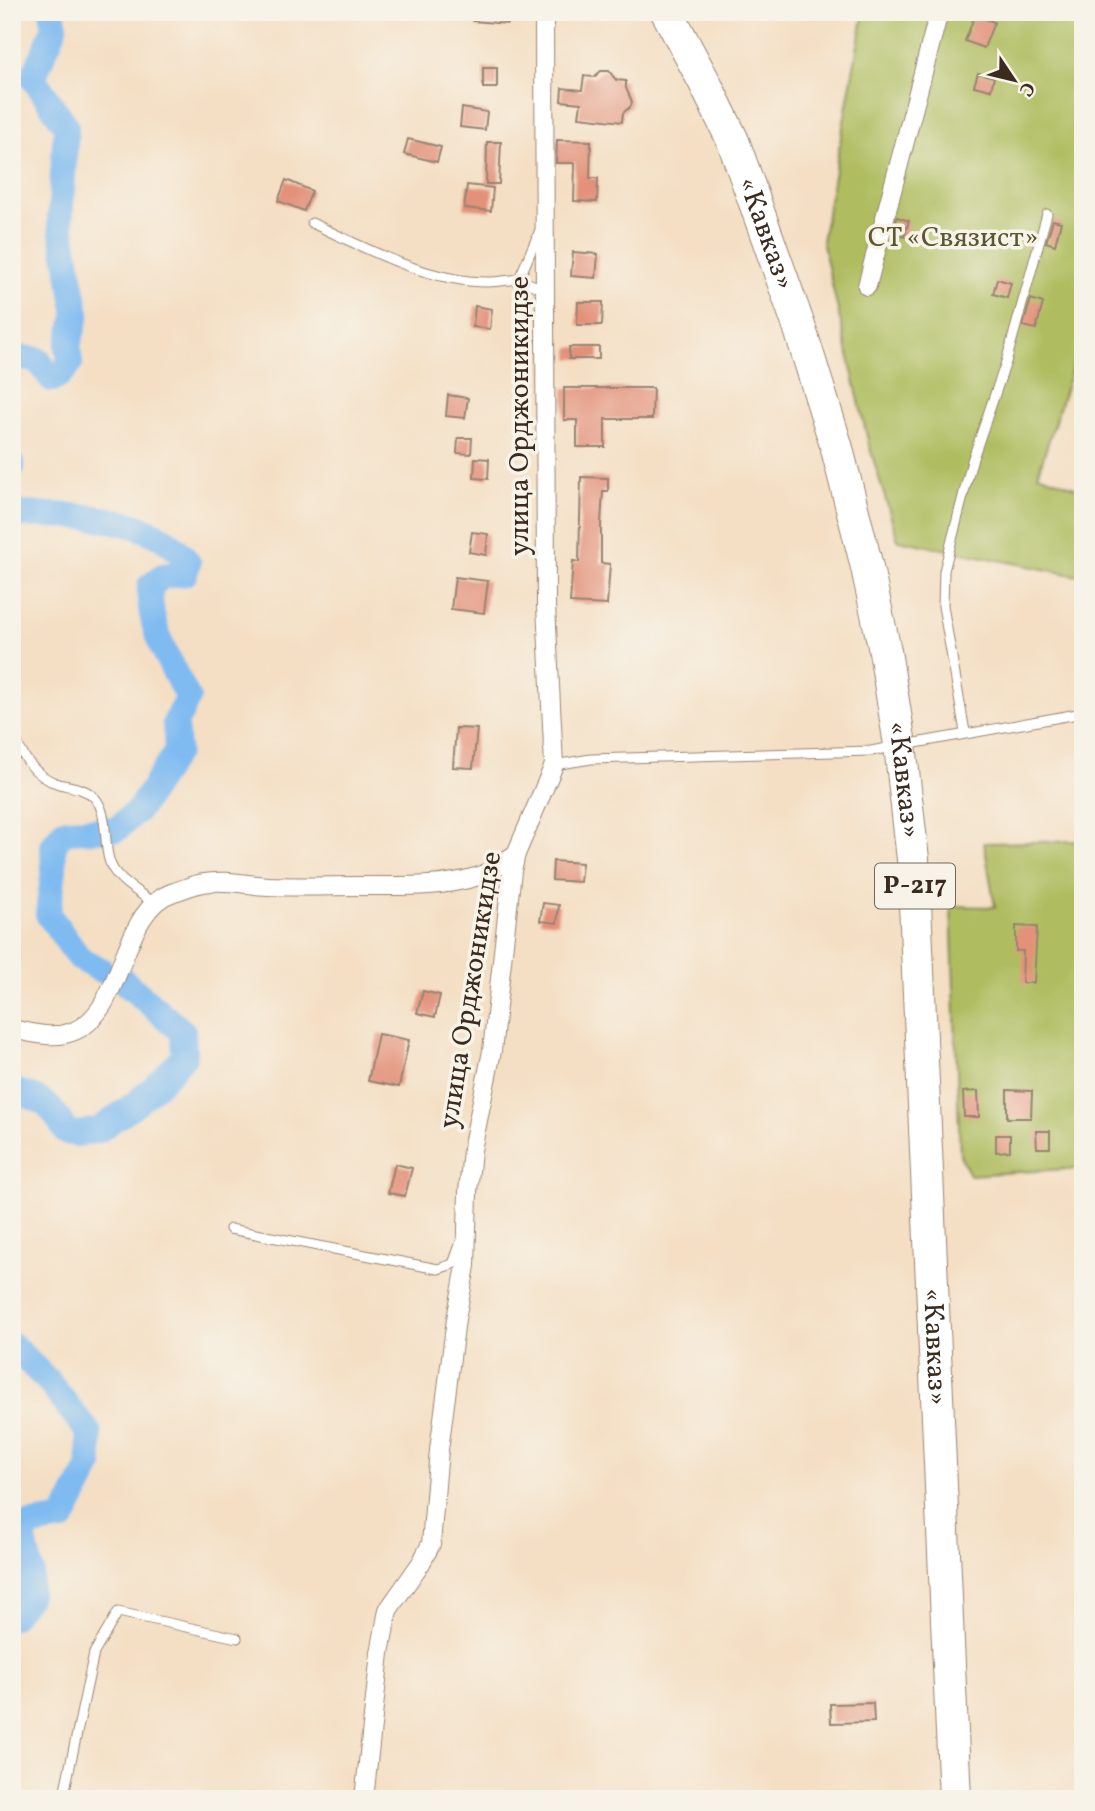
<svg xmlns="http://www.w3.org/2000/svg" width="1095" height="1811" font-family="Vollkorn,serif">
  <rect width="100%" height="100%" fill="#f7f3e8"/>
  <filter id="ink" filterUnits="userSpaceOnUse"><feTurbulence type="fractalNoise" baseFrequency=".0143" numOctaves="2"/><feDisplacementMap in="SourceGraphic" scale="14" xChannelSelector="R" yChannelSelector="G"/><feConvolveMatrix kernelMatrix="1 2 1 2 8 2 1 2 1" color-interpolation-filters="sRGB"/></filter>
  <filter id="wash" filterUnits="userSpaceOnUse"><feTurbulence type="fractalNoise" baseFrequency=".00686" numOctaves="4" result="noise"/><feDisplacementMap in="SourceGraphic" scale="28" xChannelSelector="R" yChannelSelector="G"/><feGaussianBlur stdDeviation="1.57" result="paint"/><feColorMatrix in="noise" values="0 0 0 0 0 0 0 0 0 0 0 0 0 0 0 0 0 1.4 0 .05"/><feComposite in="paint" operator="in"/></filter>
  <g filter="url(#wash)">
    <rect width="100%" height="100%" fill="#f4dfc4"/>
    <g fill="#afbd60" stroke="#75743f" stroke-width="2">
      <polygon points="864,12 1083,12 1083,334 1038,474 1083,490 1083,577 898,540 869,445 822,241"/>
      <polygon points="1083,841 1083,1168 970,1175 960,1155 951,906 995,907 984,843"/>
    </g>
    <g fill="none" stroke-linecap="round" stroke-linejoin="round">
      <g stroke="#7fbbf1" stroke-width="26">
        <polyline points="12,357 38,360 52,379 62,373 70,363 68,346 77,314 60,222 66,126 33,78 55,27 52,12"/>
        <polyline points="12,465 12,467"/>
        <path d="M12,510L19,514C72,516 157,513 188,563L185,573L163,576L150,586C148,629 169,661 188,698L175,723L177,751L139,809L117,829L64,831L53,846L54,870L48,914L79,958L101,970"/>
        <path d="M12,1090C43,1100 50,1102 66,1132L77,1134L99,1130L136,1103L163,1079L184,1056L183,1032L121,979"/>
        <polyline points="12,1345 48,1381 89,1433 90,1466 63,1519 26,1525 24,1541 31,1571 29,1595 12,1617"/>
      </g>
    </g>
    <g id="blocks">
      <g fill="#e39179">
        <polygon points="473,12 509,12 508,24 473,21"/>
        <polygon points="975,15 994,22 984,48 965,41"/>
        <rect x="483" y="68" width="14" height="20"/>
        <polygon points="601,71 609,71 616,80 626,81 626,88 632,102 631,106 623,113 622,122 579,117 581,103 561,101 562,88 582,90 584,76 594,77"/>
        <polygon points="978,73 994,77 991,90 974,86"/>
        <polygon points="462,108 487,112 485,130 460,127"/>
        <polygon points="408,139 441,147 437,162 404,154"/>
        <polygon points="557,140 591,141 590,178 598,178 597,202 574,201 575,163 556,163"/>
        <polygon points="487,142 501,142 499,184 486,184"/>
        <polygon points="286,180 312,191 304,211 278,201"/>
        <polygon points="467,185 493,188 491,211 464,208"/>
        <polygon points="897,217 909,221 904,237 893,233"/>
        <polygon points="1053,220 1061,222 1055,245 1046,242"/>
        <polygon points="573,252 598,254 596,278 571,276"/>
        <polygon points="997,279 1011,283 1007,298 993,294"/>
        <polygon points="1031,299 1043,303 1036,329 1023,326"/>
        <polygon points="578,302 603,302 602,325 577,325"/>
        <polygon points="475,306 492,309 490,329 473,327"/>
        <rect x="569" y="347" width="30" height="12"/>
        <polygon points="564,388 653,388 652,419 605,419 605,447 577,447 577,420 564,420"/>
        <polygon points="448,395 468,398 465,418 446,416"/>
        <polygon points="458,438 472,438 471,454 457,453"/>
        <polygon points="475,458 489,459 488,479 474,478"/>
        <polygon points="581,477 608,478 608,491 603,491 601,523 601,563 610,564 607,605 570,603 573,561 579,562"/>
        <polygon points="472,532 488,534 486,555 469,552"/>
        <polygon points="455,577 488,581 484,613 451,609"/>
        <polygon points="456,728 477,729 473,768 453,767"/>
        <polygon points="553,861 582,863 580,882 552,880"/>
        <polygon points="543,903 559,905 557,923 540,921"/>
        <polygon points="1016,926 1037,927 1034,983 1022,983 1023,951 1016,951"/>
        <polygon points="423,991 440,995 435,1017 417,1013"/>
        <polygon points="378,1034 409,1040 399,1087 368,1081"/>
        <polygon points="1007,1090 1032,1091 1031,1118 1007,1118"/>
        <polygon points="978,1091 979,1117 964,1117 963,1092"/>
        <polygon points="1036,1131 1050,1131 1050,1148 1037,1148"/>
        <polygon points="996,1135 1010,1135 1010,1151 996,1152"/>
        <polygon points="395,1164 412,1168 405,1196 388,1193"/>
        <polygon points="873,1703 874,1722 831,1723 830,1704"/>
      </g>
    </g>
  </g>
  <g filter="url(#ink)">
    <use href="#blocks" fill-opacity="0" stroke="#988471" stroke-width="2"/>
    <g fill="none" stroke-linecap="round" stroke-linejoin="round">
      <defs>
        <g id="lane">
          <path d="M312,223C365,248 428,282 487,282C498,282 509,280 519,279L540,230"/>
          <polyline points="519,279 547,291"/>
          <path d="M12,729C19,753 34,777 59,784C71,787 85,788 94,797C111,815 101,849 113,869C122,884 142,894 155,904"/>
          <polyline points="965,732 943,606 944,571 972,461 1006,362 1047,214"/>
          <polyline points="554,765 591,759 871,751 1083,713"/>
          <polyline points="230,1229 438,1269 453,1264 461,1242"/>
          <polyline points="63,1799 94,1653 118,1612 237,1638"/>
        </g>
        <g id="street">
          <polyline points="867,286 939,12"/>
          <path d="M12,1029C29,1032 48,1038 65,1034C127,1021 116,910 174,892C184,889 194,884 204,883C224,879 248,885 268,886C300,887 332,886 363,886C402,886 441,888 479,876C492,872 504,861 516,854"/>
          <polyline points="364,1799 380,1653 388,1610 421,1563 431,1544 439,1450 456,1319 466,1266 468,1192 472,1150 492,1051 512,871 516,854 554,765 546,606 544,12"/>
        </g>
        <g id="highway">
          <path id="s1" d="M667,12L704,81L733,141L799,326L836,445L866,563L885,651L900,745L913,859L955,1799"/>
        </g>
      </defs>
      <use href="#lane" stroke="#988471" stroke-width="11"/>
      <use href="#street" stroke="#988471" stroke-width="20"/>
      <use href="#highway" stroke="#988471" stroke-width="34"/>
      <use href="#lane" stroke="#fff" stroke-width="9"/>
      <use href="#street" stroke="#fff" stroke-width="18"/>
      <use href="#highway" stroke="#fff" stroke-width="32"/>
    </g>
  </g>
  <g text-anchor="middle" dominant-baseline="central" stroke-width="7" stroke-linejoin="round" paint-order="stroke">
    <rect fill="#f7f3e8" stroke="#73665b" stroke-width="2" x="875" y="863.5" width="80" height="45" rx="5"/>
    <g font-size="26" font-weight="bold" fill="#3b2a1e">
      <text x="915" y="886">Р-217</text>
    </g>
    <g font-size="28" fill="#3b2a1e" stroke="#f7f3e8">
      <text stroke="none"><textPath href="#s1" startOffset="243">«Кавказ»</textPath></text>
      <text transform="translate(520 416) rotate(-90)">улица Орджоникидзе</text>
      <text stroke="none"><textPath href="#s1" startOffset="808">«Кавказ»</textPath></text>
      <text transform="translate(471 990) rotate(-81)">улица Орджоникидзе</text>
      <text stroke="none"><textPath href="#s1" startOffset="1376">«Кавказ»</textPath></text>
    </g>
    <g font-size="28" fill="#5e5632" stroke="#f7f3e8">
      <text x="953" y="238">СТ «Связист»</text>
    </g>
  </g>
  <rect width="1095" height="1811" fill="none" stroke="#f7f3e8" stroke-width="42"/>
  <g transform="translate(1014 80) rotate(125)" stroke="#f7f3e8" stroke-width="5" paint-order="stroke">
  <path d="M0-5L12 26L0 18L-12 26Z" fill="#3b2a1e"/>
  <text y="-10" font-size="19" font-weight="bold" text-anchor="middle" fill="#3b2a1e">С</text>
  </g>
</svg>
